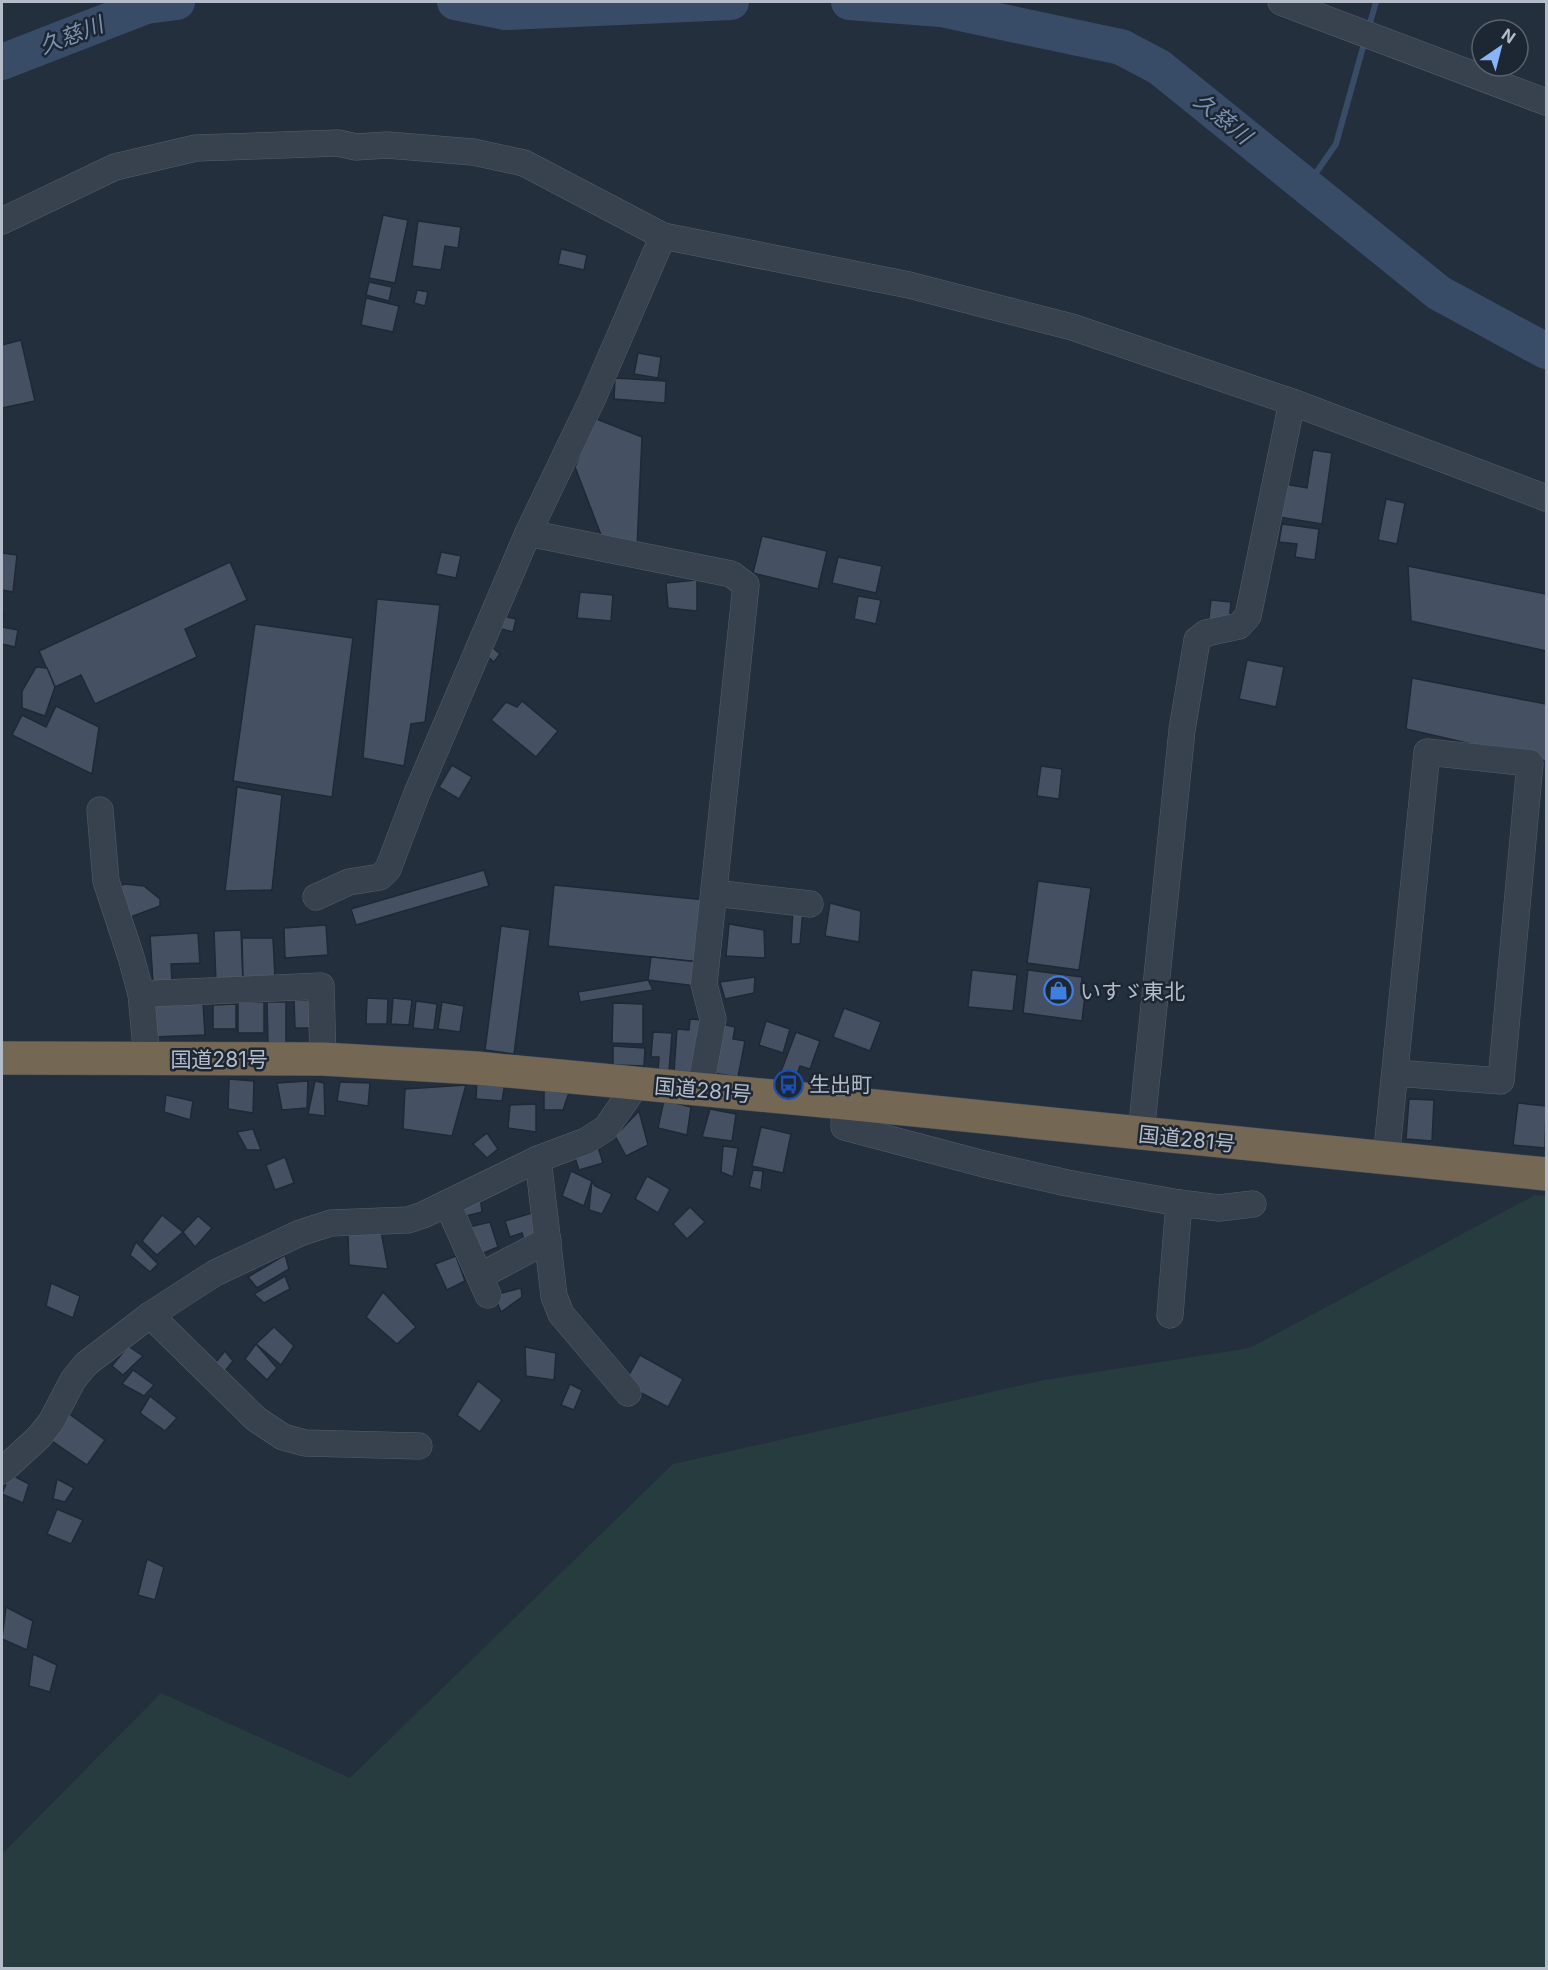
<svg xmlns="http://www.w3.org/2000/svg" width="1548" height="1970" font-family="Inter,'Noto Sans JP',sans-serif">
  <rect width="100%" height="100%" fill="#242f3e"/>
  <polygon fill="#263c3f" points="1535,1195 1546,1196 1546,1968 2,1968 2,1854 161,1693 350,1778 673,1464 1045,1380 1250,1348"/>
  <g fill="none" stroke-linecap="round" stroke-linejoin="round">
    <g stroke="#394c67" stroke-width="6">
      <polyline points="1368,30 1376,2"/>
      <polyline points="1307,186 1336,144 1365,40"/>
    </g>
    <g stroke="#394c67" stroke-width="36">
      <polyline points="455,2 506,12 731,2"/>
      <polyline points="849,2 941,9 1121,47 1159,67 1439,293 1546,351"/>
      <polyline points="2,62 146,6 177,2"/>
    </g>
  </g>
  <g fill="#455162" stroke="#1f2835" stroke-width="1.5">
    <polygon points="383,215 408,220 395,283 369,278"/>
    <polygon points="418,221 461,227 458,248 445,246 441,270 412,266"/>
    <polygon points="561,249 587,255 584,270 558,264"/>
    <polygon points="369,282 392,287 389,301 366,295"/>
    <polygon points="417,290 428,292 425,306 414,303"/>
    <polygon points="366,298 399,306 393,332 361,325"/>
    <polygon points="21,340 35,401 2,408 2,345"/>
    <polygon points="638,353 661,357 658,378 634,374"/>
    <polygon points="615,378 666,381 665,403 614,399"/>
    <polygon points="594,418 642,437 637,548 603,540 575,467"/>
    <polygon points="1313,450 1332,453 1322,524 1279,517 1284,484 1307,488"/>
    <polygon points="1386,499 1405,503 1397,544 1378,540"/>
    <polygon points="1282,524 1319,529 1315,560 1295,557 1297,544 1279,542"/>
    <polygon points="762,536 827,551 818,589 753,573"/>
    <polygon points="441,552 461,556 456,578 436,574"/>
    <polygon points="2,553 17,555 13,592 2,590"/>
    <polygon points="838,557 882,566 876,593 832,583"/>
    <polygon points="230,562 247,600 185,629 197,657 95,704 81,675 55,687 39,651"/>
    <polygon points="1408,566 1546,594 1546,651 1411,621"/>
    <polygon points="697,580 697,611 668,608 666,583"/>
    <polygon points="580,592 613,595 611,621 577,618"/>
    <polygon points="858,596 881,600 876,624 854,619"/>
    <polygon points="377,599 440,605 425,722 411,724 404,766 363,758"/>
    <polygon points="1211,600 1231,602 1229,621 1208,626"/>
    <polygon points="2,612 4,613 2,627 18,630 15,647 2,644"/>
    <polygon points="498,615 516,619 513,632 495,627"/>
    <polygon points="255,624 353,638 332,797 233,781"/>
    <polygon points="491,646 500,654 494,662 485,654"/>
    <polygon points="1247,660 1284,667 1276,707 1239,699"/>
    <polygon points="36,667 47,668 55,687 45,716 22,708 22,691"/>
    <polygon points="1412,678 1546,704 1546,761 1406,729"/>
    <polygon points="522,701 558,731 536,757 491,720 506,702 517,707"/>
    <polygon points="56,706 99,727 92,774 12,735 22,715 46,727"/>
    <polygon points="452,765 472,777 459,799 439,787"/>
    <polygon points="1041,766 1062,769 1059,799 1037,796"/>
    <polygon points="237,787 282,795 272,890 225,891"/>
    <polygon points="484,870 489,886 356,925 351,909"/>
    <polygon points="1038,881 1091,888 1079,970 1027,963"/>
    <polygon points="125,884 144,886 160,899 160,906 125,919 114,888"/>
    <polygon points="554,885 706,900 699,962 548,946"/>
    <polygon points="830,903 861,911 859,942 825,936"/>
    <polygon points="793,910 803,910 800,944 791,944"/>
    <polygon points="729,924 764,930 765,958 726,956"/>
    <polygon points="326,925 328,955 285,958 284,928"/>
    <polygon points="501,926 530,930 514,1054 485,1050"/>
    <polygon points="241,930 243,982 216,983 214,931"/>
    <polygon points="198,933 200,963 171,964 172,981 153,982 150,936"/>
    <polygon points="242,938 273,938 275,978 243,979"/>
    <polygon points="651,957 699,962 696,986 648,980"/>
    <polygon points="972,970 1017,975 1013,1011 968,1007"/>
    <polygon points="1028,970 1082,977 1081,994 1085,995 1082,1021 1023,1013"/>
    <polygon points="755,977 754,993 725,999 720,982"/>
    <polygon points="648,980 653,990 580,1002 578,992"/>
    <polygon points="367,998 388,999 387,1024 366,1024"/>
    <polygon points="393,998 412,1000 409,1025 391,1024"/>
    <polygon points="294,1000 314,1000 315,1028 295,1028"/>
    <polygon points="416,1001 437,1004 434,1030 413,1028"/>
    <rect x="238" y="1002" width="26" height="31"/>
    <polygon points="267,1002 286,1002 286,1044 268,1044"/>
    <polygon points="442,1002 464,1006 460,1032 438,1029"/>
    <polygon points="203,1003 205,1035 153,1037 151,1005"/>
    <polygon points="613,1003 643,1004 643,1044 612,1043"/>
    <polygon points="236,1004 236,1029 213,1029 213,1005"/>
    <polygon points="844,1008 881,1022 870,1051 833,1037"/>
    <polygon points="690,1019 703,1020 699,1074 674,1072 677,1029 689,1030"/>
    <polygon points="766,1021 790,1029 783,1053 759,1045"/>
    <polygon points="716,1023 735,1027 733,1039 745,1041 738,1077 707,1072"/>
    <polygon points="653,1032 672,1033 669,1072 658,1071 659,1057 651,1057"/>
    <polygon points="796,1032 820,1041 810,1069 800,1066 795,1080 780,1074"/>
    <polygon points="613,1046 645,1048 644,1066 613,1065"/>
    <polygon points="229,1079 254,1081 253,1113 228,1109"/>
    <polygon points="477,1079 505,1083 502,1101 476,1099"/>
    <polygon points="308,1081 307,1108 282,1110 277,1083"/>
    <polygon points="315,1081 324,1083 325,1116 308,1114"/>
    <polygon points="340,1082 370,1083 368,1106 337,1101"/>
    <polygon points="466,1085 452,1136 403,1129 405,1089"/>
    <polygon points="544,1086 571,1087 563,1110 544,1110"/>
    <polygon points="166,1095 193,1101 190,1120 164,1112"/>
    <polygon points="1409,1099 1434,1100 1432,1141 1406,1139"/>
    <polygon points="664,1100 691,1107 687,1135 658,1128"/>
    <polygon points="1518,1103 1546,1106 1545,1148 1513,1145"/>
    <polygon points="536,1104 536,1132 508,1128 510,1105"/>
    <polygon points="710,1109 736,1114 732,1141 702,1137"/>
    <polygon points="639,1111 648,1145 626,1156 615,1136"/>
    <polygon points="761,1127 791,1134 783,1173 752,1166"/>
    <polygon points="253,1129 261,1150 247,1150 237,1132"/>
    <polygon points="487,1133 498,1149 487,1158 473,1144"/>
    <polygon points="723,1146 738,1148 733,1177 721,1172"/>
    <polygon points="598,1147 603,1163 579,1170 574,1155"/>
    <polygon points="285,1157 294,1183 275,1190 266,1165"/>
    <polygon points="753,1170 763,1171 761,1190 749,1187"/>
    <polygon points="571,1171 592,1181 584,1206 562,1196"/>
    <polygon points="647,1176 670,1189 658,1213 635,1199"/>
    <polygon points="592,1181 595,1186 612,1194 602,1214 589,1210"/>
    <polygon points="480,1195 482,1212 462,1217 460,1199"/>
    <polygon points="690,1207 705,1222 687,1239 673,1224"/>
    <polygon points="532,1213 540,1238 525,1243 522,1233 510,1237 505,1221"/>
    <polygon points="162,1215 183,1232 157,1255 142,1241"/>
    <polygon points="198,1216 212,1228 195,1247 183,1232"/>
    <polygon points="490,1222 498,1247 481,1254 469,1227"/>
    <polygon points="381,1231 388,1269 349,1265 348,1234"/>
    <polygon points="136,1242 158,1264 150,1272 130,1255"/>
    <polygon points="285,1255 289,1269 257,1288 248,1277"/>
    <polygon points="456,1256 465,1281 447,1290 435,1264"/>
    <polygon points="285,1276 290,1289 264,1303 254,1294"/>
    <polygon points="51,1283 80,1296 73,1318 46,1306"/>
    <polygon points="521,1288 522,1297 501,1312 494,1295"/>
    <polygon points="383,1292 416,1327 397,1344 366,1317"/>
    <polygon points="274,1327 294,1346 281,1365 256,1344"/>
    <polygon points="256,1344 277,1368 267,1380 245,1359"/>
    <polygon points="128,1346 143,1356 123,1375 112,1366"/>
    <polygon points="525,1347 556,1353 554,1380 526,1376"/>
    <polygon points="225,1351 233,1361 218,1380 211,1368"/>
    <polygon points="640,1355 683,1379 668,1407 624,1384"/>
    <polygon points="133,1370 154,1385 144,1396 122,1384"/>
    <polygon points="478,1381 502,1400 480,1432 457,1415"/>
    <polygon points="570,1384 582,1390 574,1410 561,1405"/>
    <polygon points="150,1396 177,1418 165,1431 140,1413"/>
    <polygon points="68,1413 105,1440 87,1465 52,1441"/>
    <polygon points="10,1474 29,1484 23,1503 2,1494"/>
    <polygon points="57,1479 74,1488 65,1502 53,1499"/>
    <polygon points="57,1509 83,1520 71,1544 47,1534"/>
    <polygon points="147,1559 164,1567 155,1600 138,1595"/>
    <polygon points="6,1607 33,1621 27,1650 2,1639"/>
    <polygon points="33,1654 57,1665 50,1692 29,1686"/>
  </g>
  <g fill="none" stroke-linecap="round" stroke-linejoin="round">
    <defs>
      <g id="minor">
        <polyline points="1281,2 1546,102"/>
        <polyline points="2,221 115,167 196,148 338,143 356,147 387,145 473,152 524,163 663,236 909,285 1072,327 1292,402 1546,498"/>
        <polyline points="528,533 731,574 746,585 704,984 713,1019 700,1090"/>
        <polyline points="100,810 106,881 131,957 141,994 147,1058"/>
        <polyline points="714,893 810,904"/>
        <polyline points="316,897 349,882 380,877 388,869 417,793 528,533 592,400 663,236"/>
        <polyline points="141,994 321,986 323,1059"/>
        <polyline points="845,1103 844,1127 984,1164 1067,1183 1179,1203 1219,1208 1253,1204"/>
        <polyline points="1141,1134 1182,730 1197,640 1206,633 1239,626 1248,616 1292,402"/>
        <polyline points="538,1159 554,1296 561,1314 628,1393"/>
        <polyline points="1386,1159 1427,752 1530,763 1501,1081 1395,1073"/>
        <polyline points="447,1203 488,1295"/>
        <polyline points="480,1276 548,1240"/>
        <polyline points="150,1315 256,1419 283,1437 305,1443 419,1446"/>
        <polyline points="1170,1315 1179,1203"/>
        <polyline points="2,1471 39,1437 51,1422 73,1380 86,1364 150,1315 215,1273 300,1233 331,1223 408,1220 423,1215 538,1159 586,1141 606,1128 637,1084"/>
      </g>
      <polyline id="highway" points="2,1058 323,1059 476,1068 845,1103 1546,1174"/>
    </defs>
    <use href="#minor" stroke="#565f6c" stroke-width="27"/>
    <use href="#highway" stroke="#434c59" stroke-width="34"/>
    <use href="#minor" stroke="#38414e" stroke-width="26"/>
    <use href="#highway" stroke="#746855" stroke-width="33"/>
  </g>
  <defs>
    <symbol id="shop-ring" viewBox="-11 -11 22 22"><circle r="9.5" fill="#1d2633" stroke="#3f7fe0" stroke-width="1.5"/><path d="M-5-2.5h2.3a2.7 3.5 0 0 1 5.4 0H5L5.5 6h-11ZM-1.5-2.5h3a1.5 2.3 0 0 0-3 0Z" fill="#3f7fe0"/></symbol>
    <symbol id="bus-ring" viewBox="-11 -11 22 22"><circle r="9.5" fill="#1d2633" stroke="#1a4fb4" stroke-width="1.5"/><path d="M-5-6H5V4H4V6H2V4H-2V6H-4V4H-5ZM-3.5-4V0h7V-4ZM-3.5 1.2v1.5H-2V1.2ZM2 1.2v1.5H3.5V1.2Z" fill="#1a4fb4"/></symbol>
  </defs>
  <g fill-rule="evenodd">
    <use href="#shop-ring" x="1042" y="974" width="33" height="33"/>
    <use href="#bus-ring" x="772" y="1068" width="33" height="33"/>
  </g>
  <g text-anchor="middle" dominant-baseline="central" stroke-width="5" stroke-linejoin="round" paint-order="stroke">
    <g font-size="21" fill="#b4bcc9" stroke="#1d2633" text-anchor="start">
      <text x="1080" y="991">いすゞ東北</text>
      <text x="809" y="1084">生出町</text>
    </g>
    <g font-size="21" fill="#b4bcc9" stroke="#1d2633">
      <text x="219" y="1059">国道281号</text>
      <text transform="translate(703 1090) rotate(5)">国道281号</text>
      <text transform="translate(1187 1139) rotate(6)">国道281号</text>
    </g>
    <g font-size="22" font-style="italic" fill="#7c92b1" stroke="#1d2633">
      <text transform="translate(71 35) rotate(-21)">久慈川</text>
      <text transform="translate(1223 118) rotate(39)">久慈川</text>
    </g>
  </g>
  <rect width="1548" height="1970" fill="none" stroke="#b4bcc9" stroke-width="6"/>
  <g transform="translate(1500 48) rotate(35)"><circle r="28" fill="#1d2633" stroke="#59626f" stroke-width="1.5"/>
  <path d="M0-4.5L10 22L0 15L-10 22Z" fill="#8ab4f8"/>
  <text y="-9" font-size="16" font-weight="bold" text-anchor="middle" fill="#b4bcc9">N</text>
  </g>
</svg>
